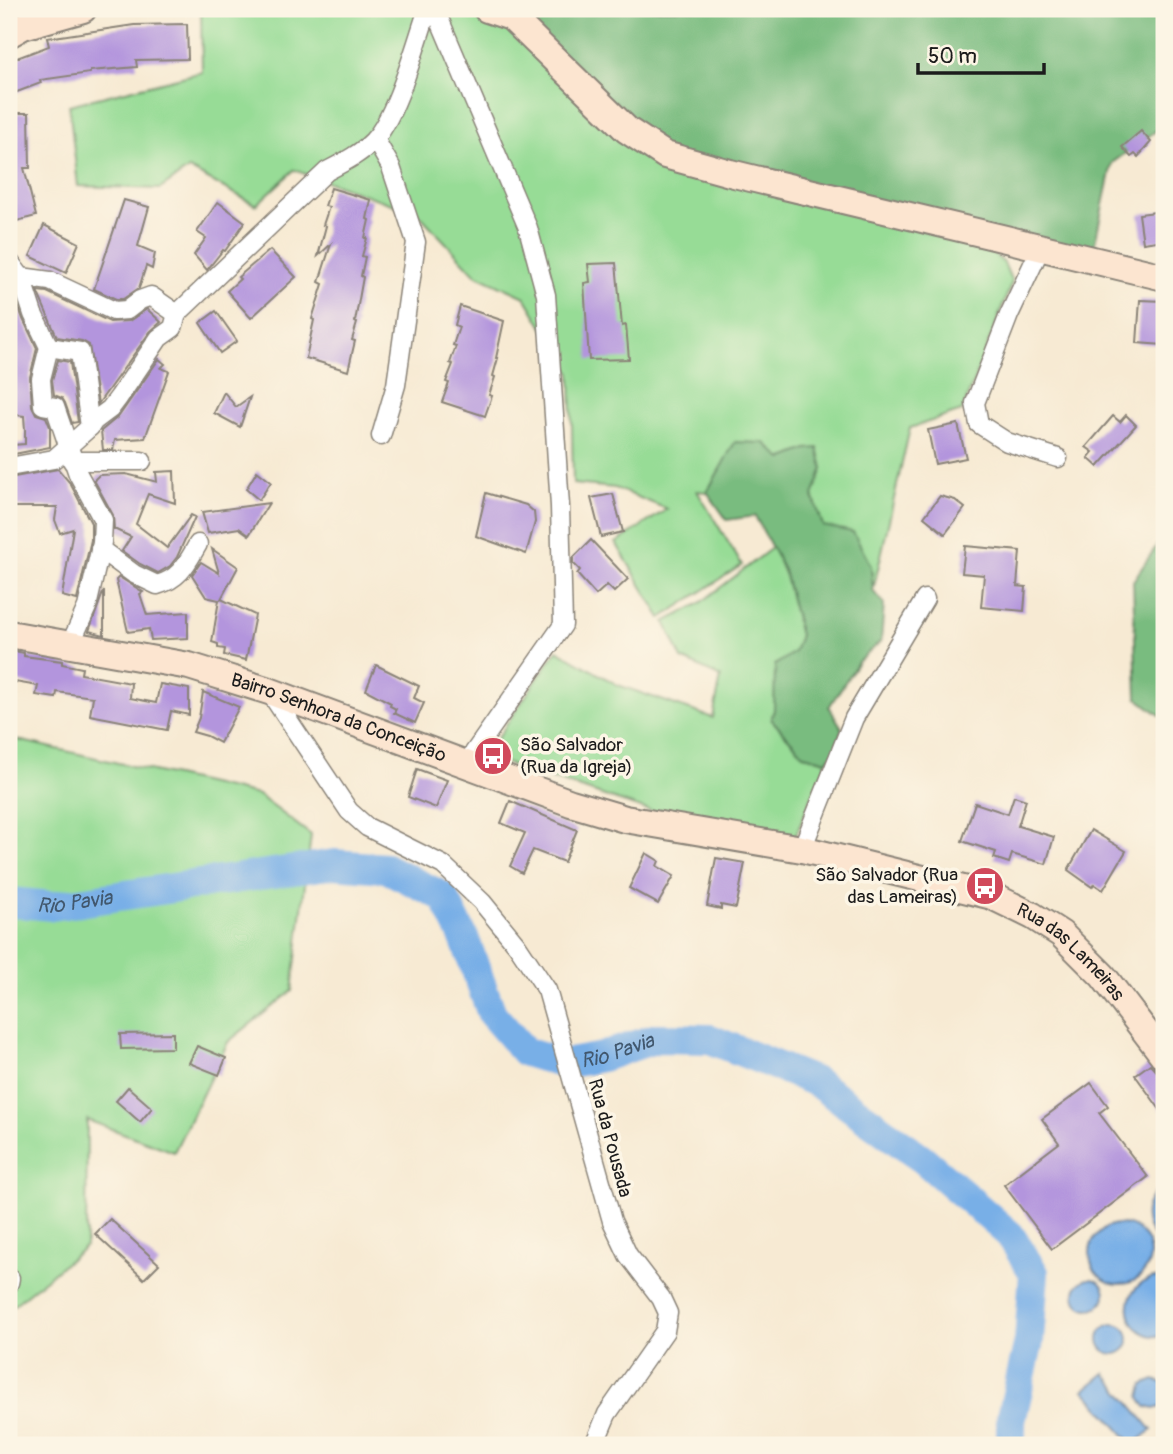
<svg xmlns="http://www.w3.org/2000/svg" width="1173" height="1454" font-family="Pangolin,sans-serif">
  <rect width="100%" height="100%" fill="#fcf5e5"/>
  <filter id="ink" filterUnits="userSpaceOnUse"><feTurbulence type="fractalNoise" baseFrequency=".0143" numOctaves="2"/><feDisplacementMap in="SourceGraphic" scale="14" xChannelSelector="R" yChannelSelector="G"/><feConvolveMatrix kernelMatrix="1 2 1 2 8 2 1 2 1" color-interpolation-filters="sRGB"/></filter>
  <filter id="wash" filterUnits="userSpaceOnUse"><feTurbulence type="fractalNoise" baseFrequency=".00686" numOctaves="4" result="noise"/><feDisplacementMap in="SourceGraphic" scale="28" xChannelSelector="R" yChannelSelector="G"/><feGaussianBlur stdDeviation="1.57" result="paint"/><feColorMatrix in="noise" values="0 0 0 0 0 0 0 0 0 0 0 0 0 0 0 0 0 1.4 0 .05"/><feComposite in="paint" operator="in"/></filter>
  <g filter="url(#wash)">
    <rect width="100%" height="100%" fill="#f7ead3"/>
    <g fill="#97dc96" stroke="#5a7c59" stroke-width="2">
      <polygon points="201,9 515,9 986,247 1004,263 1012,282 962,411 910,428 873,591 871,566 823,526 813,495 823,468 807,449 782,459 736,442 707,492 697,491 742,565 661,618 616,543 667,509 615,488 573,484 571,374 525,297 475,274 418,213 294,170 256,205 189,169 160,189 78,186 69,105 202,72"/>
      <polygon points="773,547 785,576 800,635 771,719 804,755 827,761 795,837 677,820 499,761 492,746 557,650 618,685 713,718 721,677 682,659 665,622 699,604"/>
      <polygon points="9,738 258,795 311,835 292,991 228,1042 174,1152 87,1120 86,1246 9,1309"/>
    </g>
    <g fill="#79bc7f" stroke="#4a6c4e" stroke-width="2">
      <polygon points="515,9 1164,9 1164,125 1112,163 1094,247 986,247 663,163"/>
      <polygon points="735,442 765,443 782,459 807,449 818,448 823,468 813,496 823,526 853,532 871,566 873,591 884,604 881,641 858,662 829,707 842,728 835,751 827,761 804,755 771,719 774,710 775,665 794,652 800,635 784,570 755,516 727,520 707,492"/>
      <polygon points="1164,535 1164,718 1137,698 1133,581"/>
    </g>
    <g fill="#78afe7" stroke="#4a6682" stroke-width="2">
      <path d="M1164,1187V1243C1139,1231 1140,1199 1164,1187Z"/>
      <circle cx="1120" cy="1254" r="30"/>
      <path d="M1153,1278L1164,1279V1336C1125,1342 1114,1289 1153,1278Z"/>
      <circle cx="1090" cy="1294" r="15"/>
      <circle cx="1114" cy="1339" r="15"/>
      <polygon points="1105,1373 1152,1430 1133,1445 1084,1390"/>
      <polygon points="1154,1380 1164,1383 1164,1406 1154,1409 1146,1407 1140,1397 1143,1385"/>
    </g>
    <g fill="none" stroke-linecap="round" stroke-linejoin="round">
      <path stroke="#78afe7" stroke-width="30" id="s1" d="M9,902L52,906L334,864L386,868L444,897L465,940L492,1014L525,1052L564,1064L602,1057L657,1038L710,1039L816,1082L924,1160L1010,1235L1034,1273L1029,1341L1011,1421V1445"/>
    </g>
    <g id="blocks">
      <g fill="#b395dd">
        <polygon points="187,24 188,59 136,60 137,67 90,71 90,73 40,80 41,83 9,95 9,61 49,46 47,38 134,25"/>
        <polygon points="9,113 29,113 30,168 24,168 36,216 9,223"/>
        <polygon points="1141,131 1151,142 1138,157 1135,154 1131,157 1122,147"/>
        <polygon points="331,188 371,200 367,219 369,220 365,238 367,238 362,256 365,257 361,276 363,277 355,322 357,323 352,340 355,341 348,371 306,358 314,320 312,319 323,284 319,282 331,244 318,256 326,226 323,225 329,207 325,206"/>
        <polygon points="124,200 149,207 138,246 155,253 152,269 146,266 139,288 123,299 116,299 94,289"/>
        <polygon points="218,202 245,222 225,251 223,250 207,270 194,255 206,238 197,232"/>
        <polygon points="1164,211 1164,240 1143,243 1139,214"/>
        <polygon points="44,225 79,243 66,273 30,256"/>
        <polygon points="270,250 296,277 251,318 227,291 240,279 238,277"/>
        <polygon points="616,263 622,326 626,325 629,359 589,360 584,283 590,282 588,264"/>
        <polygon points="9,280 23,319 37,348 30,377 32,406 36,414 46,417 50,427 50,447 9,455 9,447 12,447 12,445 25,444 25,430 24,416 9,414"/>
        <polygon points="37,291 47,292 110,322 129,321 147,309 161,322 150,332 98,404 89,345 82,341 57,337"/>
        <polygon points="1140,300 1164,301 1164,345 1137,343"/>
        <polygon points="460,306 504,321 496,358 498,358 493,376 495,377 489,395 492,396 485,416 442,402 449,383 446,382 453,364 450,363 456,346 453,345 459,327 455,325"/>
        <polygon points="216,311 237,341 220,353 200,323"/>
        <polygon points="159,359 165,364 161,368 169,371 145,438 115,440 113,450 103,450 101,431 119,416"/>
        <polygon points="58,360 70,362 78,422 72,423 65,403 62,398 54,395 52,380"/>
        <polygon points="224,392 236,407 250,397 240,427 214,413"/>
        <polygon points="1126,415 1136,425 1098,467 1088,458 1093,452 1086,447 1113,416 1120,422"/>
        <polygon points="958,424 966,458 935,464 928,430"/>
        <polygon points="58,469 70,483 91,523 91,540 77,600 62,596 73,529 60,533 55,520 57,507 9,507 9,478"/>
        <polygon points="174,471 175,503 148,494 136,524 167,548 191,515 195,517 177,557 170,566 158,573 140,564 122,551 131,537 114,529 113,515 94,480 99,475 126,474 157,482 156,472"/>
        <polygon points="257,471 271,482 259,500 246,489"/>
        <polygon points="486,493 526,505 534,512 535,522 526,554 476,536"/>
        <polygon points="613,494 623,532 601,537 591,498"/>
        <polygon points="940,496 955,500 965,508 945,534 924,517"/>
        <polygon points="269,503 249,535 239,528 208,533 202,512"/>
        <polygon points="591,540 628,579 614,592 607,585 596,595 577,574 580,570 573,563 573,558"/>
        <polygon points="965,546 1020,551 1017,586 1026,587 1024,611 981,607 984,575 962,573"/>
        <polygon points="212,549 238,567 221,599 255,615 246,660 224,655 225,649 218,648 218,644 212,642 219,600 206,597 192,575 201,562 219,573"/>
        <polygon points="119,577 143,592 140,594 147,615 188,612 188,638 151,640 149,629 128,632 116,580"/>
        <polygon points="104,590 104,635 89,631"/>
        <polygon points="9,650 24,653 24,656 62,661 62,664 82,668 81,674 131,683 130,698 156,703 160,684 189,689 189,715 171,711 167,730 90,715 93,697 57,692 56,698 36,695 38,686 9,681"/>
        <polygon points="376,665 419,686 414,698 424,703 415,723 394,713 396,709 390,706 391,703 366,690"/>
        <polygon points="203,692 239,707 220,743 207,736 193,732 199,718"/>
        <polygon points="417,769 447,780 436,808 408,797"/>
        <polygon points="1014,796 1026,800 1018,826 1054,837 1046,864 1012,854 1009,863 994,858 996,852 962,841 975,803 1008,814"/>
        <polygon points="510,801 577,830 564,862 533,850 522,873 510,866 525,833 501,823"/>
        <polygon points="1091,830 1126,851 1103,890 1094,884 1092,887 1068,870"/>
        <polygon points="646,853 659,861 657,866 674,876 658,904 629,888"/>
        <polygon points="716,858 745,863 736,908 721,905 721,909 707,906"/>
        <polygon points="173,1033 173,1048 121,1049 120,1034"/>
        <polygon points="197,1046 226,1058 219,1075 189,1063"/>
        <polygon points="1150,1064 1164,1079 1164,1115 1135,1075"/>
        <polygon points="1091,1083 1108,1106 1099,1113 1148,1177 1052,1249 1004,1185 1059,1143 1042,1119"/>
        <polygon points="128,1087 152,1108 140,1122 116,1101"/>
        <polygon points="110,1219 159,1264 144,1279 95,1234"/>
      </g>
    </g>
  </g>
  <g filter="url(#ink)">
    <use href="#blocks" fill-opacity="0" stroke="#8a8378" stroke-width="2"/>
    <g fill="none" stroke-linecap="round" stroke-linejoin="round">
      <defs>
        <g id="street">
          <polyline points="435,9 528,228 546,295 560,506 563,625 466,764"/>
          <polyline points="375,139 391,167 416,242 396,385 381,436"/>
          <polyline points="1041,247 1009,315 975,403 979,424 1007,442 1058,458"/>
          <path d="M9,261L21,277L50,281L114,311L127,310L140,300L151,296L177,314L327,171C344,162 360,154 373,141C397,116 416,43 428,9"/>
          <polyline points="21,277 33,314 49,347 41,379 43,405 55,407 78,474 103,520 102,542 87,607 70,645"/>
          <polyline points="49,347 80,352 90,427"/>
          <polyline points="72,461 142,461"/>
          <polyline points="9,467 54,459 90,427 94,421 110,409 119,397 159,338 173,328 177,314"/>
          <path d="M100,549L134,574L157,585C180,579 187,563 198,544"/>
          <polyline points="269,691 349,811 367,827 443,865 482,902 517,945 547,990 612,1221 628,1255 661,1298 668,1313 665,1331 607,1414 594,1445"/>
          <polyline points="802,849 854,718 925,599"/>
          <polyline points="9,1283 10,1278"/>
        </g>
        <g id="secondary">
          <polyline points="487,9 511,17 627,130 665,155 730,173 1164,277"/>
          <polyline points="9,34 23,26 83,9"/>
          <path id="s2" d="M9,634L189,666L269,691L571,803L625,819L802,849L992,896L1033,916L1061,934L1103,976L1164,1056"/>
        </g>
      </defs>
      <use href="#street" stroke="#8a8378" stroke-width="21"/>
      <use href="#secondary" stroke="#8a8378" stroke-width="30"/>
      <use href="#street" stroke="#fff" stroke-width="18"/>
      <use href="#secondary" stroke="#fce5d0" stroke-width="26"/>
    </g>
  </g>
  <defs>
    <symbol id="bus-disc" viewBox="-11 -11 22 22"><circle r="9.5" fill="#d1495b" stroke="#fcf5e5"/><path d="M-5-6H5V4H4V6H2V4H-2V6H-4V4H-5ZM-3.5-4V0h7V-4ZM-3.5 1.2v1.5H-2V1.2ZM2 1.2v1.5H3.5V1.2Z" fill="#fff"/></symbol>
  </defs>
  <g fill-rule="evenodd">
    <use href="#bus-disc" x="471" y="734" width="44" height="44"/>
    <use href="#bus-disc" x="963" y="864" width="44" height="44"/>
  </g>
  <g text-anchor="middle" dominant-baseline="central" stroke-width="7" stroke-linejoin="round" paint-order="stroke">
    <g font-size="19" fill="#1c1c1c" stroke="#fcf5e5">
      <text stroke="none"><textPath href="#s2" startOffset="341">Bairro Senhora da Conceição</textPath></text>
      <text stroke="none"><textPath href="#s2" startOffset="1118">Rua das Lameiras</textPath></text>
      <text transform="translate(610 1138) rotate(75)">Rua da Pousada</text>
    </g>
    <g font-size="19" fill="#1c1c1c" stroke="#fcf5e5" text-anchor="start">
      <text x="520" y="745">São Salvador<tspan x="520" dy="22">(Rua da Igreja)</tspan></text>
      <text x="958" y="875" text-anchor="end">São Salvador (Rua<tspan x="958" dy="22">das Lameiras)</tspan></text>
    </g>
    <g font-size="21" font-style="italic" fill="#41576d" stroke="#fcf5e5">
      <text stroke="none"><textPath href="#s1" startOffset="66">Rio Pavia</textPath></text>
      <text stroke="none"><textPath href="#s1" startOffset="718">Rio Pavia</textPath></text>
    </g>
  </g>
  <rect width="1173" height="1454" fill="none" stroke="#fcf5e5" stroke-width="35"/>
  <path d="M918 63v10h126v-10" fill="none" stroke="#1c1c1c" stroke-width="3.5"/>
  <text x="928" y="63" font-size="21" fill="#1c1c1c" stroke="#fcf5e5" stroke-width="5" paint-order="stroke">50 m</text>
</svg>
